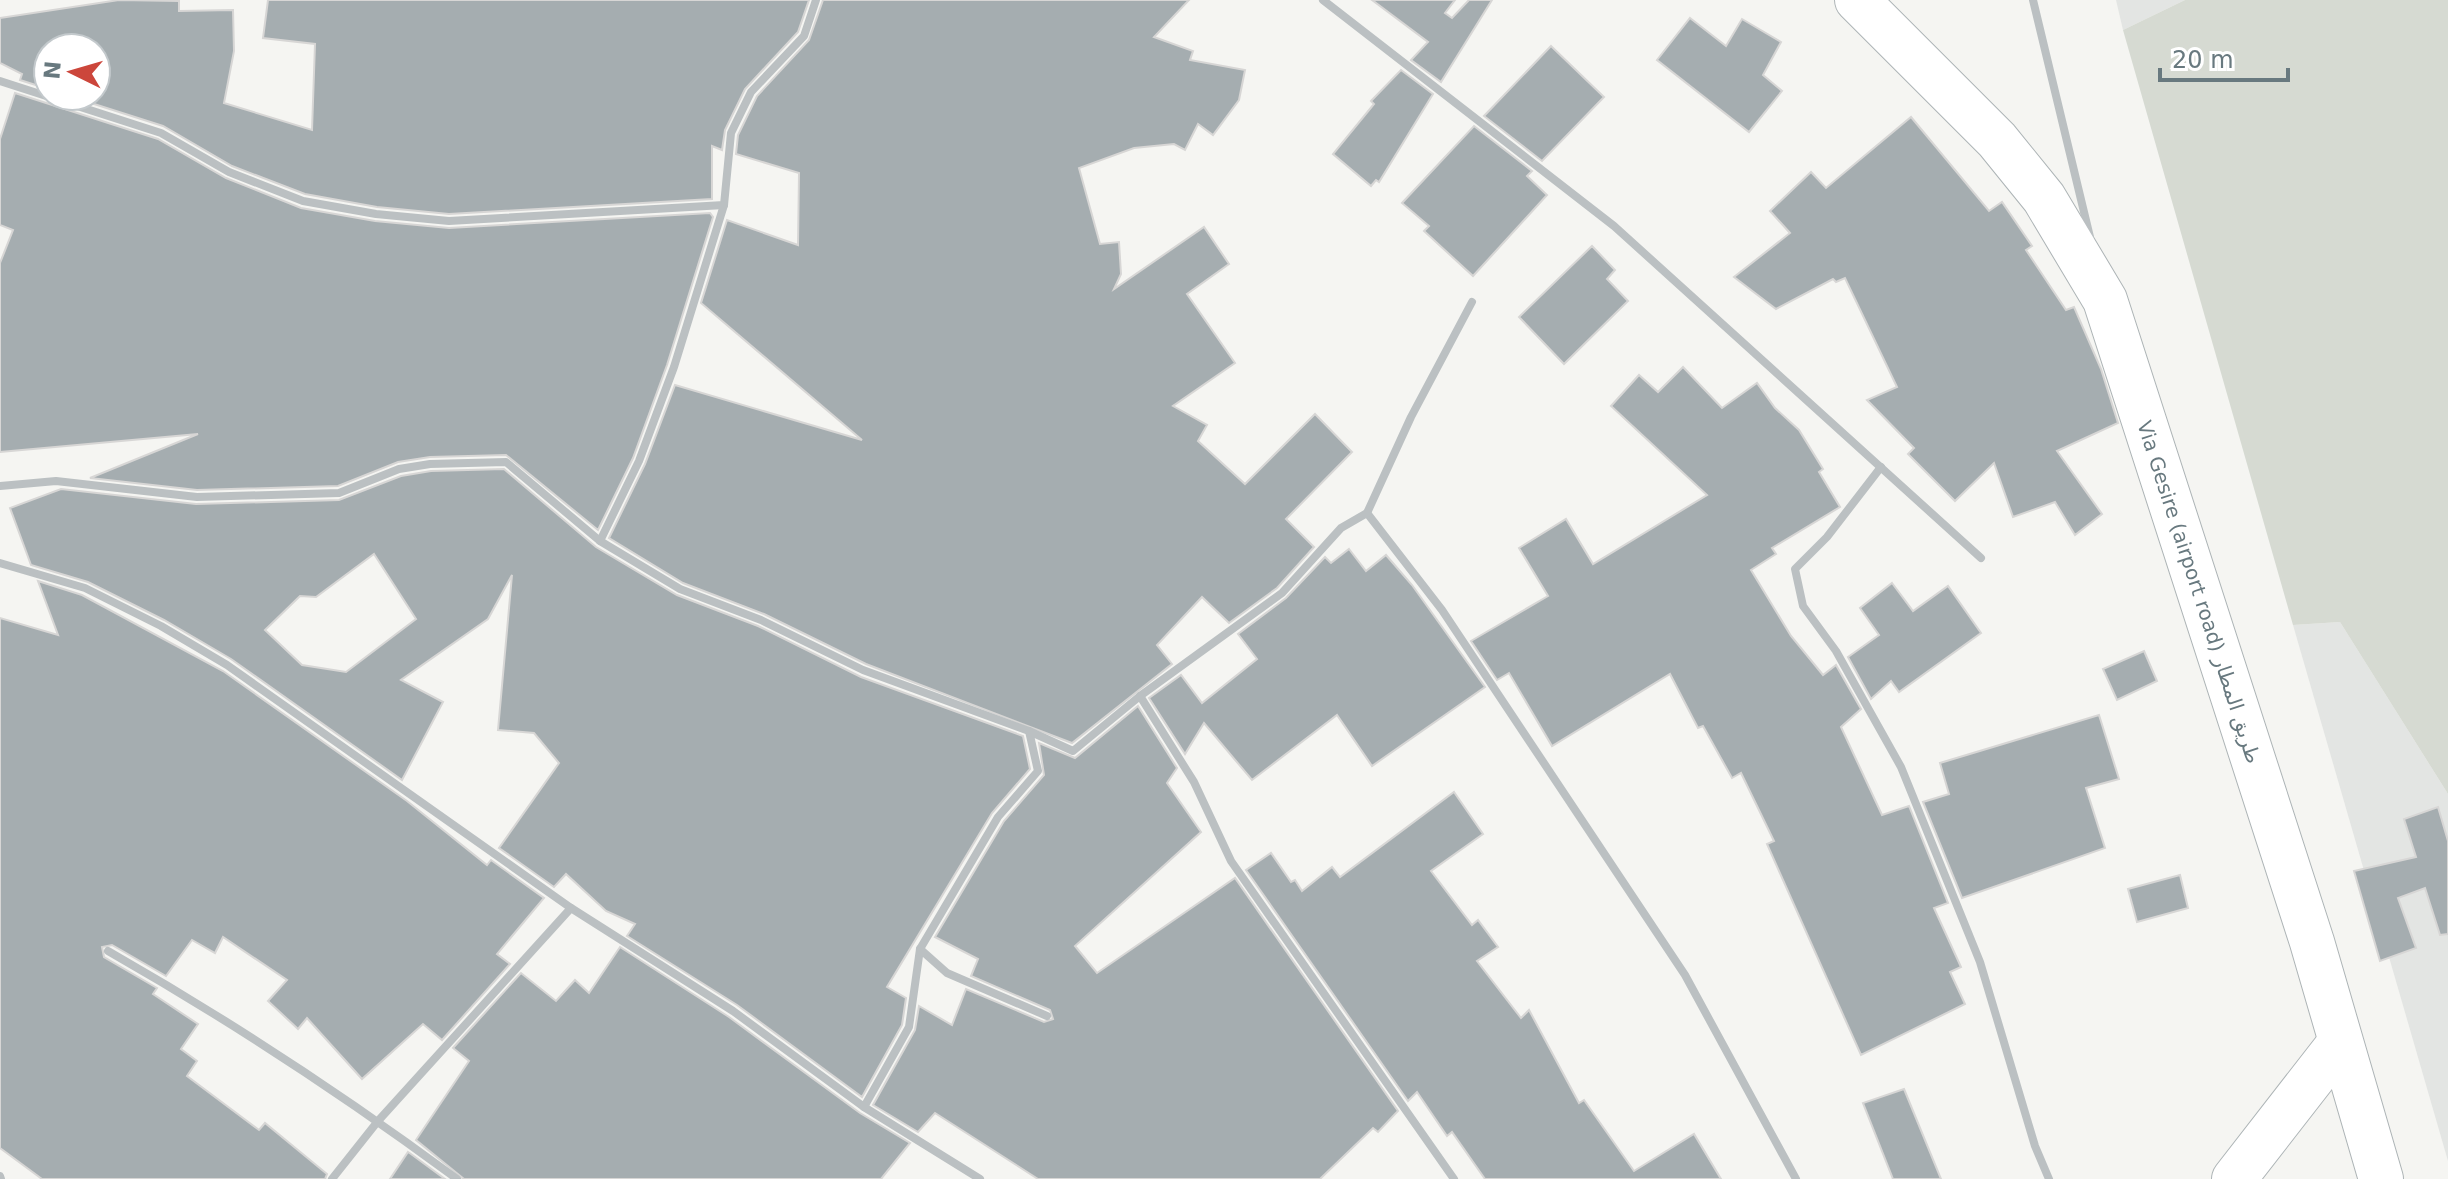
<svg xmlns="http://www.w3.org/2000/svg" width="2448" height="1179" font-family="'DejaVu Sans',Vazirmatn,sans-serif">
  <rect width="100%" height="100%" fill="#f5f5f2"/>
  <g fill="#e3e5e3">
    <polygon points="2116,0 2185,0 2123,30"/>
    <polygon points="2340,622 2448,794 2448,1161 2293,625"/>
  </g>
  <polygon fill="#d6dad2" points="2185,0 2448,0 2448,794 2340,622 2293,625 2123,30"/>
  <g fill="#a5adb0" stroke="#d7d6d5" stroke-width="2" fill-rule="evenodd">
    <polygon points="119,0 179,1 179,11 233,10 234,51 224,103 312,130 315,44 263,38 268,0 809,0 798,32 745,89 725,130 722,150 712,146 712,199 449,214 377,207 305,194 232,166 163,126 69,96 96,96 96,48 48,48 48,89 20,80 22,74 0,63 0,18"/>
    <polygon points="823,0 1189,0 1154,37 1193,51 1190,60 1245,70 1239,100 1213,135 1198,124 1185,150 1174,144 1134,148 1079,168 1100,244 1119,242 1121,274 1114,289 1204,227 1229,264 1187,294 1235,363 1173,406 1207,425 1198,441 1245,484 1315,414 1352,452 1286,519 1314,547 1277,588 1229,623 1202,597 1157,645 1172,664 1072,743 866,664 764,614 683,583 609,538 645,464 675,385 862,440 701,303 727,220 798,245 799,173 736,154 738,135 757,96 809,40"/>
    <polygon points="1372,0 1455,0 1445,13 1452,18 1469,0 1492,0 1441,82 1411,60 1428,42"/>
    <polygon points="1690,18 1726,46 1742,19 1781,42 1763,75 1782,91 1749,132 1657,60"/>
    <polygon points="1551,46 1604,97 1542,161 1484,116"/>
    <polygon points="1401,70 1433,94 1379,182 1376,180 1371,186 1333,154 1374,104 1371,101"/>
    <polygon points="15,93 158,139 226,178 301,208 375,221 449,228 710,213 713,217 667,365 633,458 598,530 506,455 430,457 398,462 338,486 197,490 90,478 198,434 0,452 0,263 13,230 0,225 0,139"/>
    <polygon points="1911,117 1989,211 2002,202 2032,246 2026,250 2066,310 2074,307 2101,369 2118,423 2057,451 2102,514 2075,535 2055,502 2013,517 1994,463 1955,501 1908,454 1914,448 1867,400 1897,387 1845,278 1836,282 1833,279 1776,309 1734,277 1790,233 1770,211 1811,172 1826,188"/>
    <polygon points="1474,126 1532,171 1527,176 1547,195 1473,276 1424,231 1429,226 1402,203"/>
    <polygon points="1592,246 1615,270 1607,279 1628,301 1564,364 1519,317"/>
    <polygon points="1683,367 1722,408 1757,383 1775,408 1799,430 1823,469 1819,472 1840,507 1772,548 1776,554 1751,570 1791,636 1823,675 1836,665 1861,709 1841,727 1882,815 1909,806 1948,903 1934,908 1961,967 1950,972 1965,1004 1861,1055 1767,844 1774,841 1741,773 1732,778 1703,726 1698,728 1670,674 1552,746 1509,673 1497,680 1471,641 1548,596 1519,548 1566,519 1593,564 1707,495 1611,406 1639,375 1658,392"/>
    <path d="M504,469L596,547L677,595L758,626L861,677L1023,736L1030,769L992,813L887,987L906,998L902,1025L862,1097L737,1005L627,936L635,924L606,911L566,874L554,887L499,848L559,763L534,733L498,730L512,575L488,619L401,680L443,702L402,780L231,659L164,620L88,582L31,565L10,508L61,489L196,504L339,500L401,476L431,471ZM374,554L416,619L346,672L302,665L265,630L300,596L316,597Z"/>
    <polygon points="1349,549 1366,571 1386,555 1412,585 1485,687 1372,766 1337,715 1252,780 1204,723 1185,754 1149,698 1181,675 1202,703 1257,659 1238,634 1286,598 1325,557 1331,563"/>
    <polygon points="38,581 82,595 223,671 407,801 487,865 491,860 544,898 497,954 510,964 442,1040 423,1024 362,1079 307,1018 298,1029 268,1001 287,980 223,937 215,953 192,940 166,976 112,945 102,947 104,957 157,988 153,994 198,1024 181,1049 197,1061 187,1076 259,1130 265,1123 327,1174 325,1179 42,1179 0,1148 0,618 58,635"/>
    <polygon points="1892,583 1913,611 1948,586 1981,633 1899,692 1891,681 1871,699 1848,657 1879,635 1860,608"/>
    <polygon points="2144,651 2157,681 2117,700 2103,669"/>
    <polygon points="1138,706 1177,768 1167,783 1201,832 1075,946 1097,973 1235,878 1398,1111 1378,1132 1373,1128 1320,1179 1038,1179 935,1113 918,1132 873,1105 915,1030 919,1006 952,1025 966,989 1044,1022 1053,1019 1050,1010 971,976 978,959 935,937 1004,821 1044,775 1039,743 1075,758"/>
    <polygon points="2099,715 2119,779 2086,788 2105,848 1962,898 1923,802 1949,794 1940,763"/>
    <polygon points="1454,792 1483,834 1431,871 1472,925 1478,920 1498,947 1477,961 1521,1018 1529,1010 1579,1103 1584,1100 1634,1171 1694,1134 1721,1179 1485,1179 1452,1132 1447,1136 1417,1092 1408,1101 1246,870 1271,853 1291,882 1295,880 1302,891 1332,867 1340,877"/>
    <polygon points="2438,807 2448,841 2448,934 2440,935 2425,888 2398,898 2416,948 2380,961 2354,871 2416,857 2404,819"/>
    <polygon points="2180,875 2188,908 2137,922 2128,889"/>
    <polygon points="620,947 729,1017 860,1113 910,1143 881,1179 464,1179 416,1140 469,1061 453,1048 521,973 556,1001 575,980 589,993"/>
    <polygon points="1904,1089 1941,1179 1893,1179 1863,1103"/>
    <polygon points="408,1152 411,1154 445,1179 390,1179"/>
  </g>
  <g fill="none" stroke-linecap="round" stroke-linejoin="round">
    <defs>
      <g id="secondary">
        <polyline points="1857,0 1997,140 2044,198 2105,300 2312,942 2381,1179"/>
        <polyline points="2234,1179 2339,1044"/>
      </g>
    </defs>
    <use href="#secondary" stroke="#adb4b6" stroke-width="46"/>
    <g stroke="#bbc0c2" stroke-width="8">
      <polyline points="1323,0 1614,226 1981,558"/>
      <polyline points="2033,0 2090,237"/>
      <polyline points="0,81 161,133 229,172 303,201 376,214 449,221 724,205 731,133 751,92 804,36 816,0"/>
      <polyline points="1881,467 1827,537 1795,569 1803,606 1836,651 1901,767 1980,962 2035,1146 2049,1179"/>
      <polyline points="0,486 56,481 197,497 339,493 399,469 430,464 506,462 600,541 680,589 761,620 863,670 1029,731"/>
      <polyline points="1367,513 1442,610 1685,975 1796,1179"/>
      <polyline points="600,541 639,461 674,367 724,205"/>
      <polyline points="0,563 85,588 161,626 227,665 571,908 733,1011 864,1107 909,1027 920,949"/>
      <polyline points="1140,696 1194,782 1231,861 1454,1179"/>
      <path d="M108,951C229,1020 345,1096 457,1179"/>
      <polyline points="1047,1016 947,973 920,949 998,817 1038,771 1029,731 1073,751 1140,696 1282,593 1341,528 1367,513 1411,417 1472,302"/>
      <polyline points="864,1107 980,1179"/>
      <polyline points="0,1176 1,1179"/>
      <polyline points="332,1179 378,1121 571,908"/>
    </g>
    <use href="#secondary" stroke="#fff" stroke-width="44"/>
  </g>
  <g text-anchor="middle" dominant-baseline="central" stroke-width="8" stroke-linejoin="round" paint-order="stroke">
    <g font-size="20" fill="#68797f" stroke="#fff">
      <text transform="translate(2199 592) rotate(72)">Via Gesire (airport road) طريق المطار</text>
    </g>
  </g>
  <g transform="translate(72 72) rotate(275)"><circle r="38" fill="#ffffff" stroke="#c3c9cc" stroke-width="2"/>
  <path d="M0-6L14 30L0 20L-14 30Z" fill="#cc463b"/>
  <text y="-12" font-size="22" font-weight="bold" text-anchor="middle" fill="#68797f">N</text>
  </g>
  <path d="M2160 68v12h128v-12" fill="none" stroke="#68797f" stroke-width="4"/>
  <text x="2172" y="68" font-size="24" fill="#68797f" stroke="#ffffff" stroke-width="6" paint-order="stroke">20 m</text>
</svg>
